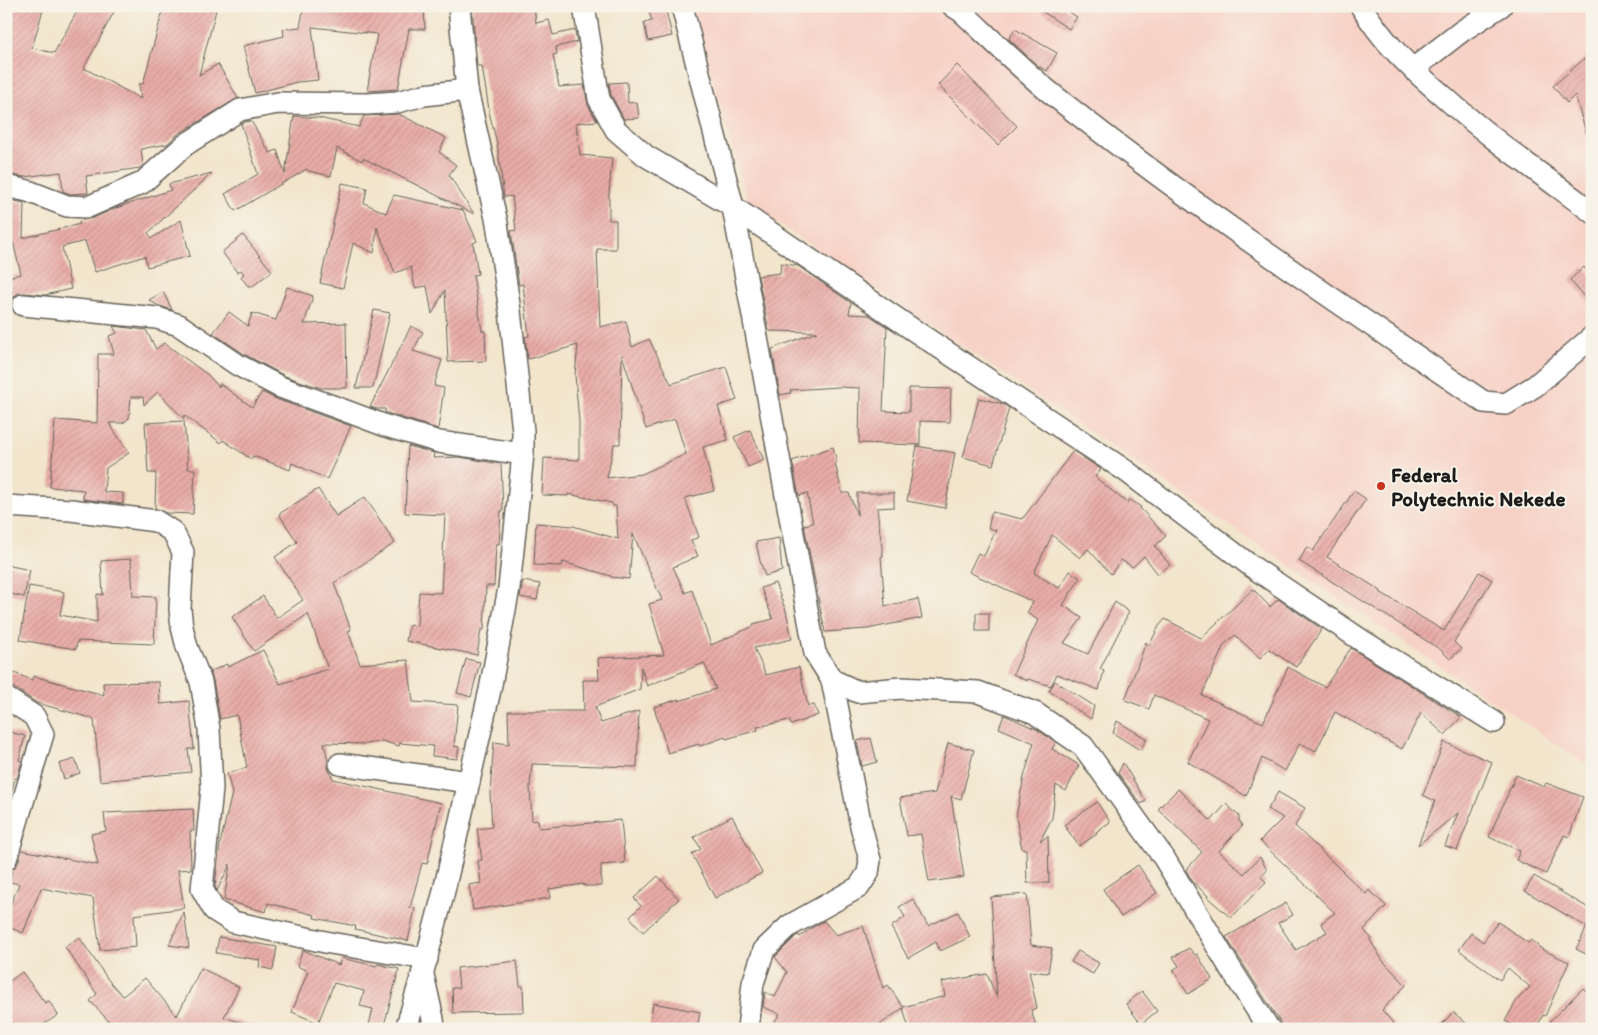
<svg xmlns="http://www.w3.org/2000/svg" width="1598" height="1035" font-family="Itim,sans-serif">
  <defs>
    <pattern id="building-hatch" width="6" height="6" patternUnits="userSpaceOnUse" patternTransform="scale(1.25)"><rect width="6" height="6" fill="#e9aca7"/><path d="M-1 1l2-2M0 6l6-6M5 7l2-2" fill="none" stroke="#c7938f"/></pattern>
  </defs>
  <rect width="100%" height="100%" fill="#f7f3e8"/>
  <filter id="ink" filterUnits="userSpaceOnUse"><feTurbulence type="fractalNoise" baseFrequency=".02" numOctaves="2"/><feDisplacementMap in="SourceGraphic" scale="10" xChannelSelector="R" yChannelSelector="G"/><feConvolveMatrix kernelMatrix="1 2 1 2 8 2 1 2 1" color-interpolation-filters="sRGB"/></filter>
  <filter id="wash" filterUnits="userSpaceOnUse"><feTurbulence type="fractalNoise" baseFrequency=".0096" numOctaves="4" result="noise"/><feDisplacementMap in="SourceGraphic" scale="20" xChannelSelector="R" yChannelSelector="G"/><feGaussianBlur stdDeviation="1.12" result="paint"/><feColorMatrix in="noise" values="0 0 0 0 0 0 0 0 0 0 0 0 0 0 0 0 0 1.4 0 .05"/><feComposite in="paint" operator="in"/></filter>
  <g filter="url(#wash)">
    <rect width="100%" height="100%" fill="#f2e5cc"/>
    <polygon fill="#f7d1c6" points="692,6 1592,6 1592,768 748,203"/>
    <g id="blocks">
      <g fill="url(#building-hatch)" fill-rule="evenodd">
        <polygon points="12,6 44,6 32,48 54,53 80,6 117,6 84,68 141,99 139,84 143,84 164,6 202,6 216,10 199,75 218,64 238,98 178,134 167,144 141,149 143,165 140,168 86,176 88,193 70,194 63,191 61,172 24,177 6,174 6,28"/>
        <polygon points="304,6 424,6 425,29 409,29 398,89 367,91 377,34 312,27 318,80 297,82 255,93 243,46 284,36 283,29 300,27"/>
        <path d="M472,6H534L536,23L549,20L553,35L575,30L577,42L556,47L557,54L553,55L559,87L584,85L588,105L597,121L576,123L580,155L612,158L609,194V220H616V249H597L600,327L626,321L632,347L649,339L671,384L726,367L737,400L718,406L728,440L703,447L714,491L685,498L699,537L691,540L698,556L673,567L685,593L692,590L711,645L754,626L753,624L773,619L761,588L775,583L786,611L792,639L754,648L766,675L799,667L808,706L814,705L818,715L791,725L789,720L757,727L758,730L726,739L725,737L700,746L699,744L668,753L654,707L679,699V701L716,689L704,663L647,686L641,667L640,689L595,707L601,723L639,711L637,767L532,764L530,787L532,821L538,820L539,828L621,820L625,863L601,865V886H584V884L549,889L550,898L473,910L469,885L481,883L478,861L482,860L477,829L492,827L490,793L494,742L509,744L508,711H584L583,680H599L598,658L664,655L649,604L662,600L633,534L629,579L611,577V576L563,562L562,566L534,565L536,523L573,526L618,539L616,506H613L612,503L568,494V496L542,495L544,458L579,460V422L575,375L578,345L528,359L525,337L529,336L523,284L519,285L511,231L516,230L512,196L504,197L497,143L490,116L482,66H477ZM622,355L646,429L675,419L686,454L642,474L607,478L614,444H620Z"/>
        <polygon points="647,6 665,6 672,36 648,41 644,23 652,21"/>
        <polygon points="1034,6 1060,6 1077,17 1069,29"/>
        <polygon points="1015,29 1057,53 1047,71 1038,66 1009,39"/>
        <polygon points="1592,52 1592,139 1588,139 1575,95 1567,103 1553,86"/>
        <polygon points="957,65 1017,126 998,145 938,85"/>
        <polygon points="627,82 628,103 637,102 639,118 624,119 611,95 609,83"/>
        <polygon points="399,114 446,138 439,152 456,165 449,175 474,214 363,158 362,161 337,148 331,176 308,171 307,169 235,211 225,194 258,174 241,124 245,122 251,121 270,153 277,150 285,174 294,116 319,118 359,127 364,116"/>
        <polygon points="212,173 148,233 152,238 181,220 190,256 147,267 145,256 95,272 85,241 62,247 71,289 45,295 24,293 17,294 13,298 8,277 21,274 13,242 6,242 6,199 24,203 23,238 80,224 79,221 93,218 116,208 171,190 169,184"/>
        <polygon points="342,183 367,188 364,203 386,213 394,195 463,210 477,241 473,243 478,274 473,275 482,331 485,331 486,361 448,362 445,290 432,314 427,286 415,288 411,267 395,273 377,227 374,253 353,243 343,288 320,283"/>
        <polygon points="243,235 272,271 253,286 248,286 241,277 244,274 241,270 237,272 222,252"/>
        <polygon points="781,263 798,266 851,303 849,314 869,315 887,327 883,411 909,412 909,388 951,389 950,422 920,421 920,445 859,443 860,388 839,387 790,390 791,393 780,395 772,349 817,332 769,331 758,276 780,273"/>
        <polygon points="1584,267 1592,276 1592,306 1570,280"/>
        <polygon points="287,287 313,296 304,324 346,323 347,388 321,388 285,376 244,354 213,333 229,312 248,326 252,313 276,320"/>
        <polygon points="163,292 172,310 157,305 149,300"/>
        <polygon points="374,310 390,313 373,388 356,388"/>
        <polygon points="113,326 146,330 156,349 164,343 208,375 219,387 220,384 252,407 262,392 276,399 351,426 327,479 292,463 290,470 253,456 251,459 223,440 221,443 184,415 184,419 158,392 144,405 143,397 131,397 129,418 123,423 109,423 129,453 106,468 104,492 123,493 123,504 83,499 84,490 50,487 55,420 97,423 98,354 114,354 109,336 117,333"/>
        <polygon points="411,326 423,332 413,351 442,360 434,386 444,388 438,429 390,414 385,412 385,409 377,409 370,407"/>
        <polygon points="979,398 1003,404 1009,408 993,465 963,457"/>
        <polygon points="184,421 188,469 195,469 193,514 166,513 155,508 156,473 148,473 145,423"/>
        <polygon points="750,430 764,460 748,467 734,437"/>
        <polygon points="408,446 434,453 433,458 459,457 501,464 503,511 501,511 499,544 496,544 494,586 486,586 484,630 481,630 477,655 406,641 409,625 417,626 419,592 441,593 445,515 405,513"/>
        <polygon points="917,446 955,453 945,508 907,501"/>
        <polygon points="833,447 836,458 836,463 835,463 842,493 849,493 857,515 857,493 894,493 894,507 877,508 883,556 881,557 885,606 918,599 922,618 867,629 825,632 804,525 813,523 807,493 799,496 792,461"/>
        <polygon points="1073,451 1101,469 1095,477 1127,503 1129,499 1141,507 1140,508 1166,536 1155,546 1170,565 1158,574 1144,556 1133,567 1121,560 1111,574 1088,549 1080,558 1052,535 1034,573 1059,588 1070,571 1080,578 1063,605 1082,618 1064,643 1088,654 1115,602 1129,612 1100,669 1104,671 1099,690 1057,674 1051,686 1028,679 1027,681 1013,674 1038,620 1027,613 1033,602 969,572 978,553 984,556 996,530 988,528 992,512 1022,519 1023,517 1024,517"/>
        <polygon points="318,489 336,516 365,497 395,543 334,583 351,630 348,631 360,664 408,660 413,702 458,705 454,746 459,747 457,759 432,756 433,746 400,743 399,746 382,741 366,744 324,743 328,761 328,768 333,779 441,803 427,864 422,863 410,908 415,909 408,941 355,929 356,926 314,918 315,915 268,903 266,912 224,900 230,864 217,891 215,886 220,844 232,793 227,773 247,768 237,715 220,719 213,680 210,672 227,664 228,667 263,650 280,684 328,669 308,614 254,651 232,617 263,596 277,618 303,600 275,557 297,542 279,514"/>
        <polygon points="1354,491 1366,499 1327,557 1381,591 1380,592 1444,631 1479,572 1492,580 1454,642 1461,649 1450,659 1441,650 1299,561 1307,547 1313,551"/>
        <polygon points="779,538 782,571 765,576 760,561 756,542"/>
        <polygon points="131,559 133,596 156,597 154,644 77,641 76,649 20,640 29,586 64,592 60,615 97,622 97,594 103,595 101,561"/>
        <polygon points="6,565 30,570 24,597 6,593"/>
        <polygon points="523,581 540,584 537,600 520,597"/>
        <polygon points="1253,589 1270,607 1278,599 1322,629 1296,667 1269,649 1260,658 1235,635 1224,645 1202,695 1263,723 1288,667 1325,687 1351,648 1461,717 1445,735 1421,713 1402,749 1335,712 1316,751 1300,743 1285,771 1262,758 1246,796 1188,762 1208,719 1154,695 1149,709 1125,700 1146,642 1149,646 1159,626 1165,619 1201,638"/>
        <rect x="976" y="613" width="13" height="18"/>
        <polygon points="466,659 480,662 471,697 457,693"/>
        <polygon points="9,671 32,680 33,676 104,695 103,683 159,682 160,704 189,701 194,749 188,749 191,772 100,781 94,719 37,703 13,687 6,686 6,678"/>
        <polygon points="1055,681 1094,706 1091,719 1049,691"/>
        <polygon points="1004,715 1036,729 1056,742 1052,749 1079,765 1066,791 1056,785 1052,818 1040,841 1048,836 1049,883 1027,883 1026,849 1022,849 1016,817 1024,777 1032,749 1034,743 999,728"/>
        <polygon points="1117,721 1147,739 1140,750 1113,733"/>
        <polygon points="6,731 25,736 19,760 22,761 17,779 15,778 11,794 6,793"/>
        <polygon points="871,738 877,762 862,766 857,741"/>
        <polygon points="1444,742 1492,762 1457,850 1445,846 1458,813 1418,845 1435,801 1423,795"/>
        <polygon points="948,743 974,750 961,799 951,796 964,877 929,882 921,834 907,836 900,798 935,793"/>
        <polygon points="75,759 80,773 64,779 59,764"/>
        <polygon points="1123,763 1146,801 1141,804 1118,773"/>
        <polygon points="1516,775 1544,787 1546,783 1583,797 1569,837 1564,835 1546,874 1516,860 1520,851 1489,837"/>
        <polygon points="1178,789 1211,821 1226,804 1239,816 1239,820 1242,826 1219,851 1244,874 1260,857 1267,870 1261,877 1266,882 1231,918 1207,897 1208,896 1193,882 1186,870 1202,852 1158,809"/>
        <polygon points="1278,792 1305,808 1295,826 1366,894 1369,890 1386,906 1364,930 1371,938 1370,940 1383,961 1406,985 1382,1010 1398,1029 1281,1029 1280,1022 1226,937 1286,903 1293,915 1278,923 1296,950 1327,932 1321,923 1335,913 1260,841 1283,818 1268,809"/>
        <polygon points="1097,802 1110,822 1096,832 1097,834 1079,846 1064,825"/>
        <polygon points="193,809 194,831 190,831 191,869 178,870 184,908 134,915 136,947 100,950 93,898 41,888 23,933 6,926 6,916 19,884 10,882 12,870 18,863 22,850 98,865 91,834 106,831 104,813"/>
        <polygon points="732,816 762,873 715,898 692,854 701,849 694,837"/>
        <polygon points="1138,865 1157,893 1121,917 1103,889"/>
        <polygon points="658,876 679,899 643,932 630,917 641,906 634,898"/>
        <polygon points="1534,876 1592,910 1592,957 1576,949 1587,927 1525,891"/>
        <polygon points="1027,894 1031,945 1052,948 1048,973 1029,971 1037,1008 1031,1010 1037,1029 909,1029 903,1008 874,1029 769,1029 780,1014 763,1007 765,992 775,997 787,972 775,957 796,936 799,935 800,937 810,929 824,921 836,935 863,926 883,988 888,985 903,1007 945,996 942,982 987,974 997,998 991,897"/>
        <polygon points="913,899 928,926 958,912 970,937 940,951 936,942 908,958 891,927 905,917 899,907"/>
        <polygon points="184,912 189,948 169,945"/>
        <polygon points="1498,922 1528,943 1531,940 1543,950 1569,962 1545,1016 1543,1015 1536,1029 1519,1029 1505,1021 1517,1000 1530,987 1508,968 1500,980 1459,950 1471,933 1483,942"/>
        <polygon points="79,937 109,981 123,996 145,978 177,1016 201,968 239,987 224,1017 252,1026 252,1029 116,1029 90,1001 97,994 65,947"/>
        <polygon points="219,937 277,947 273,970 259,967 260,960 216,953"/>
        <polygon points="1189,948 1195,955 1197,954 1212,979 1188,994 1173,970 1179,966 1173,957"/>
        <polygon points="303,950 339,965 341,958 376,966 378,964 399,969 383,1029 368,1029 373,1009 360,1006 364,991 334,983 318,1023 292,1012 308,971 297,966"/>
        <polygon points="1078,951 1099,963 1093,974 1071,962"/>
        <polygon points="517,961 520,986 523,986 524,1012 453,1013 452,988 459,988 457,968"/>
        <polygon points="22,972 45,1003 49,1001 58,1015 37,1029 6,1029 6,984"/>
        <polygon points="1583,988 1592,997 1592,1029 1557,1029 1550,1021"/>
        <polygon points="1142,991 1157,1011 1141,1024 1126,1004"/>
        <polygon points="653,1003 700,1012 697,1029 649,1029"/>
        <polygon points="1453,1012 1473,1029 1438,1029"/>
      </g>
    </g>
  </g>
  <g filter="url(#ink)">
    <use href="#blocks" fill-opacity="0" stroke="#67625a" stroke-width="1"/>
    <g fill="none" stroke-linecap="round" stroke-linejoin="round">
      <defs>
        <g id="minor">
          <polyline points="584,6 599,99 616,130 646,156 733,207 915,331 1126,471 1251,566 1364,642 1494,722"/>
          <polyline points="682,6 733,207 815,653 832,680 858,692 901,688 978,692 1035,713 1083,746 1164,858 1229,966 1269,1029"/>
          <path d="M953,6L961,11C989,37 1017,65 1047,90C1187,202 1336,301 1484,402L1506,404L1535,386L1592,337"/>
          <path d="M1361,6C1383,42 1409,67 1441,94C1488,137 1541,174 1592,212"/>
          <polyline points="1413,69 1462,31 1501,6"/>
          <polyline points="6,186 28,191 67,206 88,207 142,183 185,145 240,110 278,103 368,104 397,102 424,95 467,90"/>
          <polyline points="23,305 157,318 179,325 238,365 280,387 338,408 386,426 439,442 523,454"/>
          <polyline points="6,506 71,510 156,521 173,532 183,552 180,609 182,627 187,647 201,682 209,729 212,789 202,889 214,910 233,922 330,943 427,959"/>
          <polyline points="6,698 34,716 43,734 6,859"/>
          <polyline points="340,764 469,782"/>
          <polyline points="423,975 433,1019 434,1029"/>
          <polyline points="406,1029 422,975 443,895 490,690 509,588 523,454 523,431 510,311 497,223 467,90 459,6"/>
          <polyline points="748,1029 753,983 764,950 789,926 859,887 868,873 870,860 861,826 832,680"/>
        </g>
      </defs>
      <use href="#minor" stroke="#67625a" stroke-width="24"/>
      <use href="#minor" stroke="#fff" stroke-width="21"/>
    </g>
  </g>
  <circle fill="#c8321e" stroke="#f7f3e8" stroke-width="2" cx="1381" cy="486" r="5"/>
  <g text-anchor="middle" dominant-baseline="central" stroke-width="4" stroke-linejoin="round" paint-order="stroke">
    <g font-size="21" font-weight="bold" fill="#1c1c1c" stroke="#f7f3e8" text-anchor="start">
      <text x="1391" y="474">Federal<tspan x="1391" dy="24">Polytechnic Nekede</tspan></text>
    </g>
  </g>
  <rect width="1598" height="1035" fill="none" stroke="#f7f3e8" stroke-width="25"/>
</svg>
